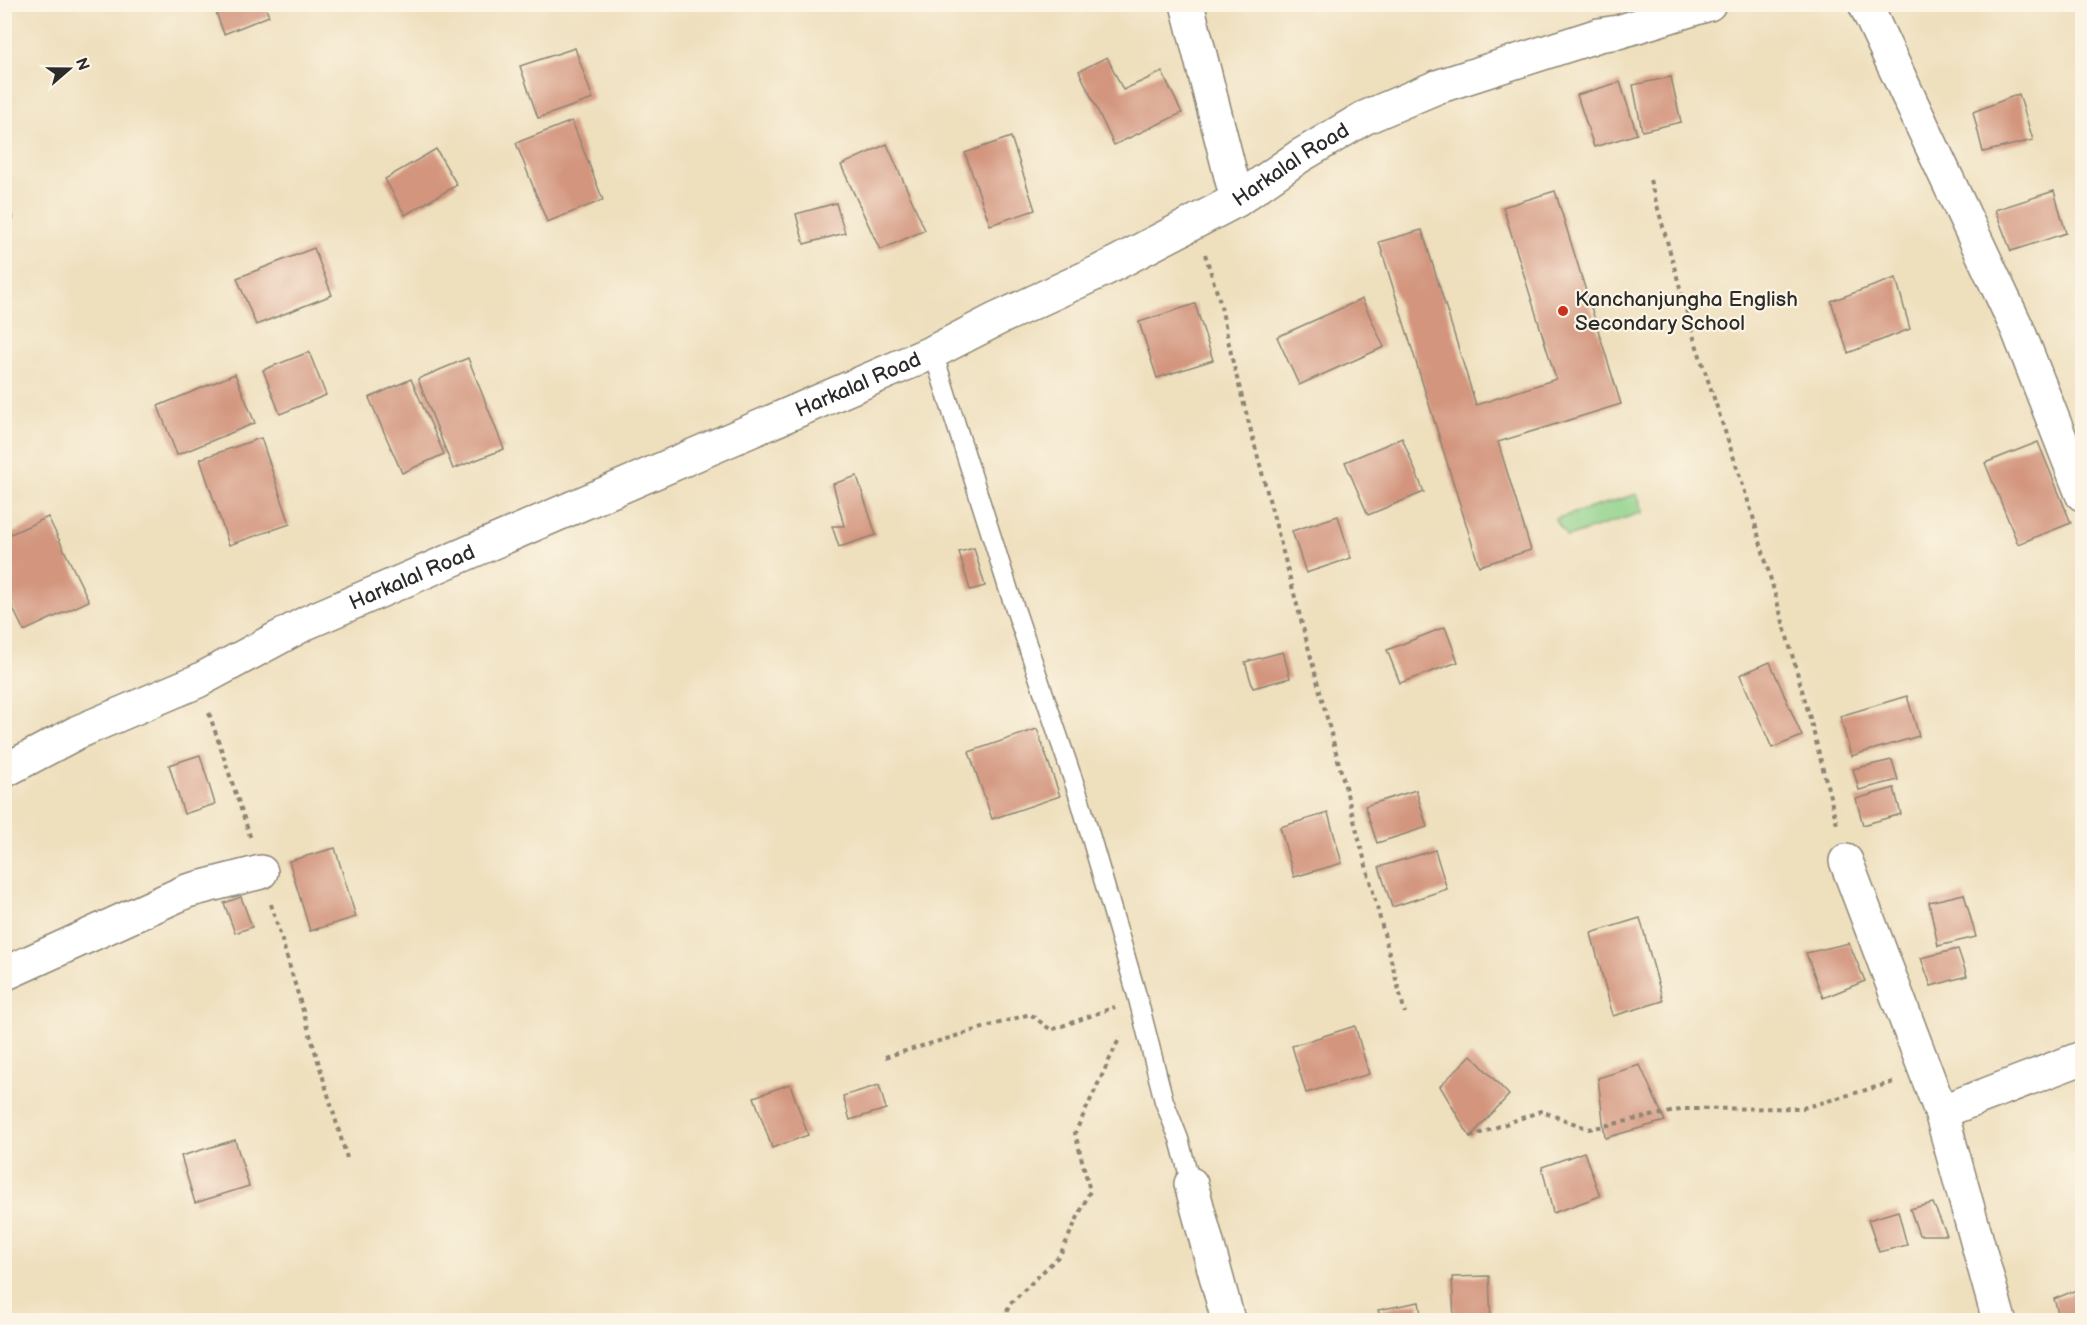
<svg xmlns="http://www.w3.org/2000/svg" width="2087" height="1325" font-family="'Balsamiq Sans',sans-serif">
  <rect width="100%" height="100%" fill="#fcf5e5"/>
  <filter id="ink" filterUnits="userSpaceOnUse"><feTurbulence type="fractalNoise" baseFrequency=".0167" numOctaves="2"/><feDisplacementMap in="SourceGraphic" scale="12" xChannelSelector="R" yChannelSelector="G"/><feConvolveMatrix kernelMatrix="1 2 1 2 8 2 1 2 1" color-interpolation-filters="sRGB"/></filter>
  <filter id="wash" filterUnits="userSpaceOnUse"><feTurbulence type="fractalNoise" baseFrequency=".008" numOctaves="4" result="noise"/><feDisplacementMap in="SourceGraphic" scale="24" xChannelSelector="R" yChannelSelector="G"/><feGaussianBlur stdDeviation="1.35" result="paint"/><feColorMatrix in="noise" values="0 0 0 0 0 0 0 0 0 0 0 0 0 0 0 0 0 1.4 0 .05"/><feComposite in="paint" operator="in"/></filter>
  <g filter="url(#wash)">
    <rect width="100%" height="100%" fill="#eedfbd"/>
    <polygon fill="#8ed189" stroke="#5c7e5a" stroke-width="1.5" points="1637,494 1643,512 1567,537 1555,519"/>
    <g id="blocks">
      <g fill="#d3957e">
        <polygon points="213,4 264,4 269,16 224,34"/>
        <polygon points="575,48 593,99 538,118 520,66"/>
        <polygon points="1107,57 1123,90 1162,72 1182,113 1114,145 1079,71"/>
        <polygon points="1671,77 1681,122 1642,131 1633,85"/>
        <polygon points="1620,82 1637,134 1594,147 1577,95"/>
        <polygon points="2019,94 2033,140 1983,152 1973,112"/>
        <polygon points="572,121 603,200 547,222 516,143"/>
        <polygon points="1011,137 1035,210 990,225 965,153"/>
        <polygon points="887,144 925,230 880,250 841,165"/>
        <polygon points="436,149 457,185 405,215 385,179"/>
        <polygon points="1555,191 1621,404 1498,442 1531,550 1479,566 1379,242 1422,230 1476,405 1556,379 1503,207"/>
        <polygon points="2054,191 2066,233 2011,251 1995,210"/>
        <polygon points="4,198 13,218 4,222"/>
        <polygon points="836,203 845,233 804,244 796,214"/>
        <polygon points="314,248 332,295 256,325 237,278"/>
        <polygon points="1896,278 1910,329 1848,353 1831,301"/>
        <polygon points="1362,299 1384,347 1299,385 1277,337"/>
        <polygon points="1195,304 1213,360 1157,378 1139,322"/>
        <polygon points="309,352 326,395 280,414 263,370"/>
        <polygon points="468,358 504,449 453,469 418,379"/>
        <polygon points="235,374 255,423 177,455 158,406"/>
        <polygon points="411,379 444,454 402,473 369,398"/>
        <polygon points="261,438 290,524 229,545 200,459"/>
        <polygon points="1402,438 1424,492 1368,515 1345,462"/>
        <polygon points="2038,442 2071,523 2018,544 1985,463"/>
        <polygon points="857,476 876,535 839,547 832,526 844,526 833,484"/>
        <polygon points="1338,516 1351,558 1306,573 1292,531"/>
        <polygon points="48,517 89,601 24,631 4,590 4,537"/>
        <polygon points="974,548 985,586 970,590 959,552"/>
        <polygon points="1445,627 1458,662 1400,683 1387,650"/>
        <polygon points="1283,652 1290,678 1253,688 1245,662"/>
        <polygon points="1770,662 1802,736 1772,748 1740,675"/>
        <polygon points="1907,696 1919,736 1851,756 1840,716"/>
        <polygon points="1037,729 1060,796 992,819 969,752"/>
        <polygon points="200,755 215,804 184,814 169,765"/>
        <polygon points="1892,760 1898,780 1859,790 1853,769"/>
        <polygon points="1894,788 1901,814 1863,825 1856,799"/>
        <polygon points="1416,790 1427,827 1377,843 1365,806"/>
        <polygon points="1328,813 1342,863 1294,877 1280,827"/>
        <polygon points="335,848 356,917 310,931 289,861"/>
        <polygon points="1435,850 1447,889 1392,907 1379,867"/>
        <polygon points="1964,894 1976,937 1938,946 1929,902"/>
        <polygon points="241,897 252,927 235,933 224,903"/>
        <polygon points="1640,918 1663,1001 1613,1016 1591,933"/>
        <polygon points="1849,943 1865,981 1823,998 1806,953"/>
        <polygon points="1958,949 1967,976 1931,986 1921,958"/>
        <polygon points="1355,1026 1369,1074 1306,1093 1292,1046"/>
        <polygon points="1471,1055 1509,1095 1470,1137 1440,1086"/>
        <polygon points="1640,1065 1665,1121 1605,1138 1598,1078"/>
        <polygon points="790,1084 808,1135 772,1148 754,1097"/>
        <polygon points="879,1085 886,1109 850,1120 843,1096"/>
        <polygon points="235,1140 249,1186 195,1203 181,1156"/>
        <polygon points="1584,1152 1600,1196 1553,1213 1542,1167"/>
        <polygon points="1933,1203 1947,1235 1919,1235 1910,1209"/>
        <polygon points="1898,1211 1907,1245 1879,1252 1868,1220"/>
        <polygon points="1489,1276 1491,1320 1454,1320 1452,1277"/>
        <polygon points="2081,1288 2082,1320 2060,1320 2054,1299"/>
        <polygon points="1419,1302 1422,1320 1381,1320 1378,1310"/>
      </g>
    </g>
  </g>
  <g filter="url(#ink)">
    <use href="#blocks" fill-opacity="0" stroke="#8c8574" stroke-width="1.5"/>
    <g fill="none" stroke-linecap="round" stroke-linejoin="round">
      <defs>
        <polyline id="service" points="933,352 1009,591 1080,800 1138,999 1164,1101 1179,1139 1191,1184"/>
        <g id="minor">
          <polyline points="1187,4 1237,200"/>
          <polyline points="1865,4 2018,330 2082,494"/>
          <path id="s1" d="M4,771L78,732L198,681L308,622L933,352L997,319L1101,271L1237,200L1300,156L1364,118L1437,87L1599,35L1618,32L1709,4"/>
          <polyline points="1846,861 1941,1112 1999,1320"/>
          <polyline points="4,974 187,891 261,872"/>
          <polyline points="1941,1112 2082,1058"/>
          <polyline points="1191,1184 1228,1320"/>
        </g>
      </defs>
      <use href="#service" stroke="#8c8574" stroke-width="21"/>
      <use href="#minor" stroke="#8c8574" stroke-width="36"/>
      <g stroke="#8c8574" stroke-width="4" stroke-dasharray="4.5 4.5" stroke-linecap="butt">
        <polyline points="1650,180 1694,338 1752,513 1810,718 1838,828"/>
        <polyline points="1205,254 1220,302 1233,363 1405,1013"/>
        <polyline points="209,713 251,839"/>
        <polyline points="271,904 347,1158"/>
        <polyline points="885,1057 1030,1014 1051,1030 1115,1007"/>
        <polyline points="1470,1137 1541,1111 1589,1129 1685,1109 1803,1108 1894,1082"/>
        <polyline points="1003,1320 1010,1304 1060,1255 1090,1191 1075,1133 1120,1037"/>
      </g>
      <use href="#service" stroke="#fff" stroke-width="18"/>
      <use href="#minor" stroke="#fff" stroke-width="33"/>
    </g>
  </g>
  <circle fill="#c8321e" stroke="#fcf5e5" stroke-width="2" cx="1563" cy="311" r="6"/>
  <g text-anchor="middle" dominant-baseline="central" stroke-width="4.5" stroke-linejoin="round" paint-order="stroke">
    <g font-size="21" fill="#2b2b2b" stroke="#fcf5e5">
      <text stroke="none"><textPath href="#s1" startOffset="1424">Harkalal Road</textPath></text>
      <text stroke="none"><textPath href="#s1" startOffset="938">Harkalal Road</textPath></text>
      <text stroke="none"><textPath href="#s1" startOffset="452">Harkalal Road</textPath></text>
    </g>
    <g font-size="21" fill="#2b2b2b" stroke="#fcf5e5" text-anchor="start">
      <text x="1575" y="299">Kanchanjungha English<tspan x="1575" dy="24">Secondary School</tspan></text>
    </g>
  </g>
  <rect width="2087" height="1325" fill="none" stroke="#fcf5e5" stroke-width="24"/>
  <g transform="translate(69 69) rotate(70)" stroke="#fcf5e5" stroke-width="4.5" paint-order="stroke">
  <path d="M0-4.5L10 22L0 15L-10 22Z" fill="#2b2b2b"/>
  <text y="-9" font-size="16" font-weight="bold" text-anchor="middle" fill="#2b2b2b">N</text>
  </g>
</svg>
